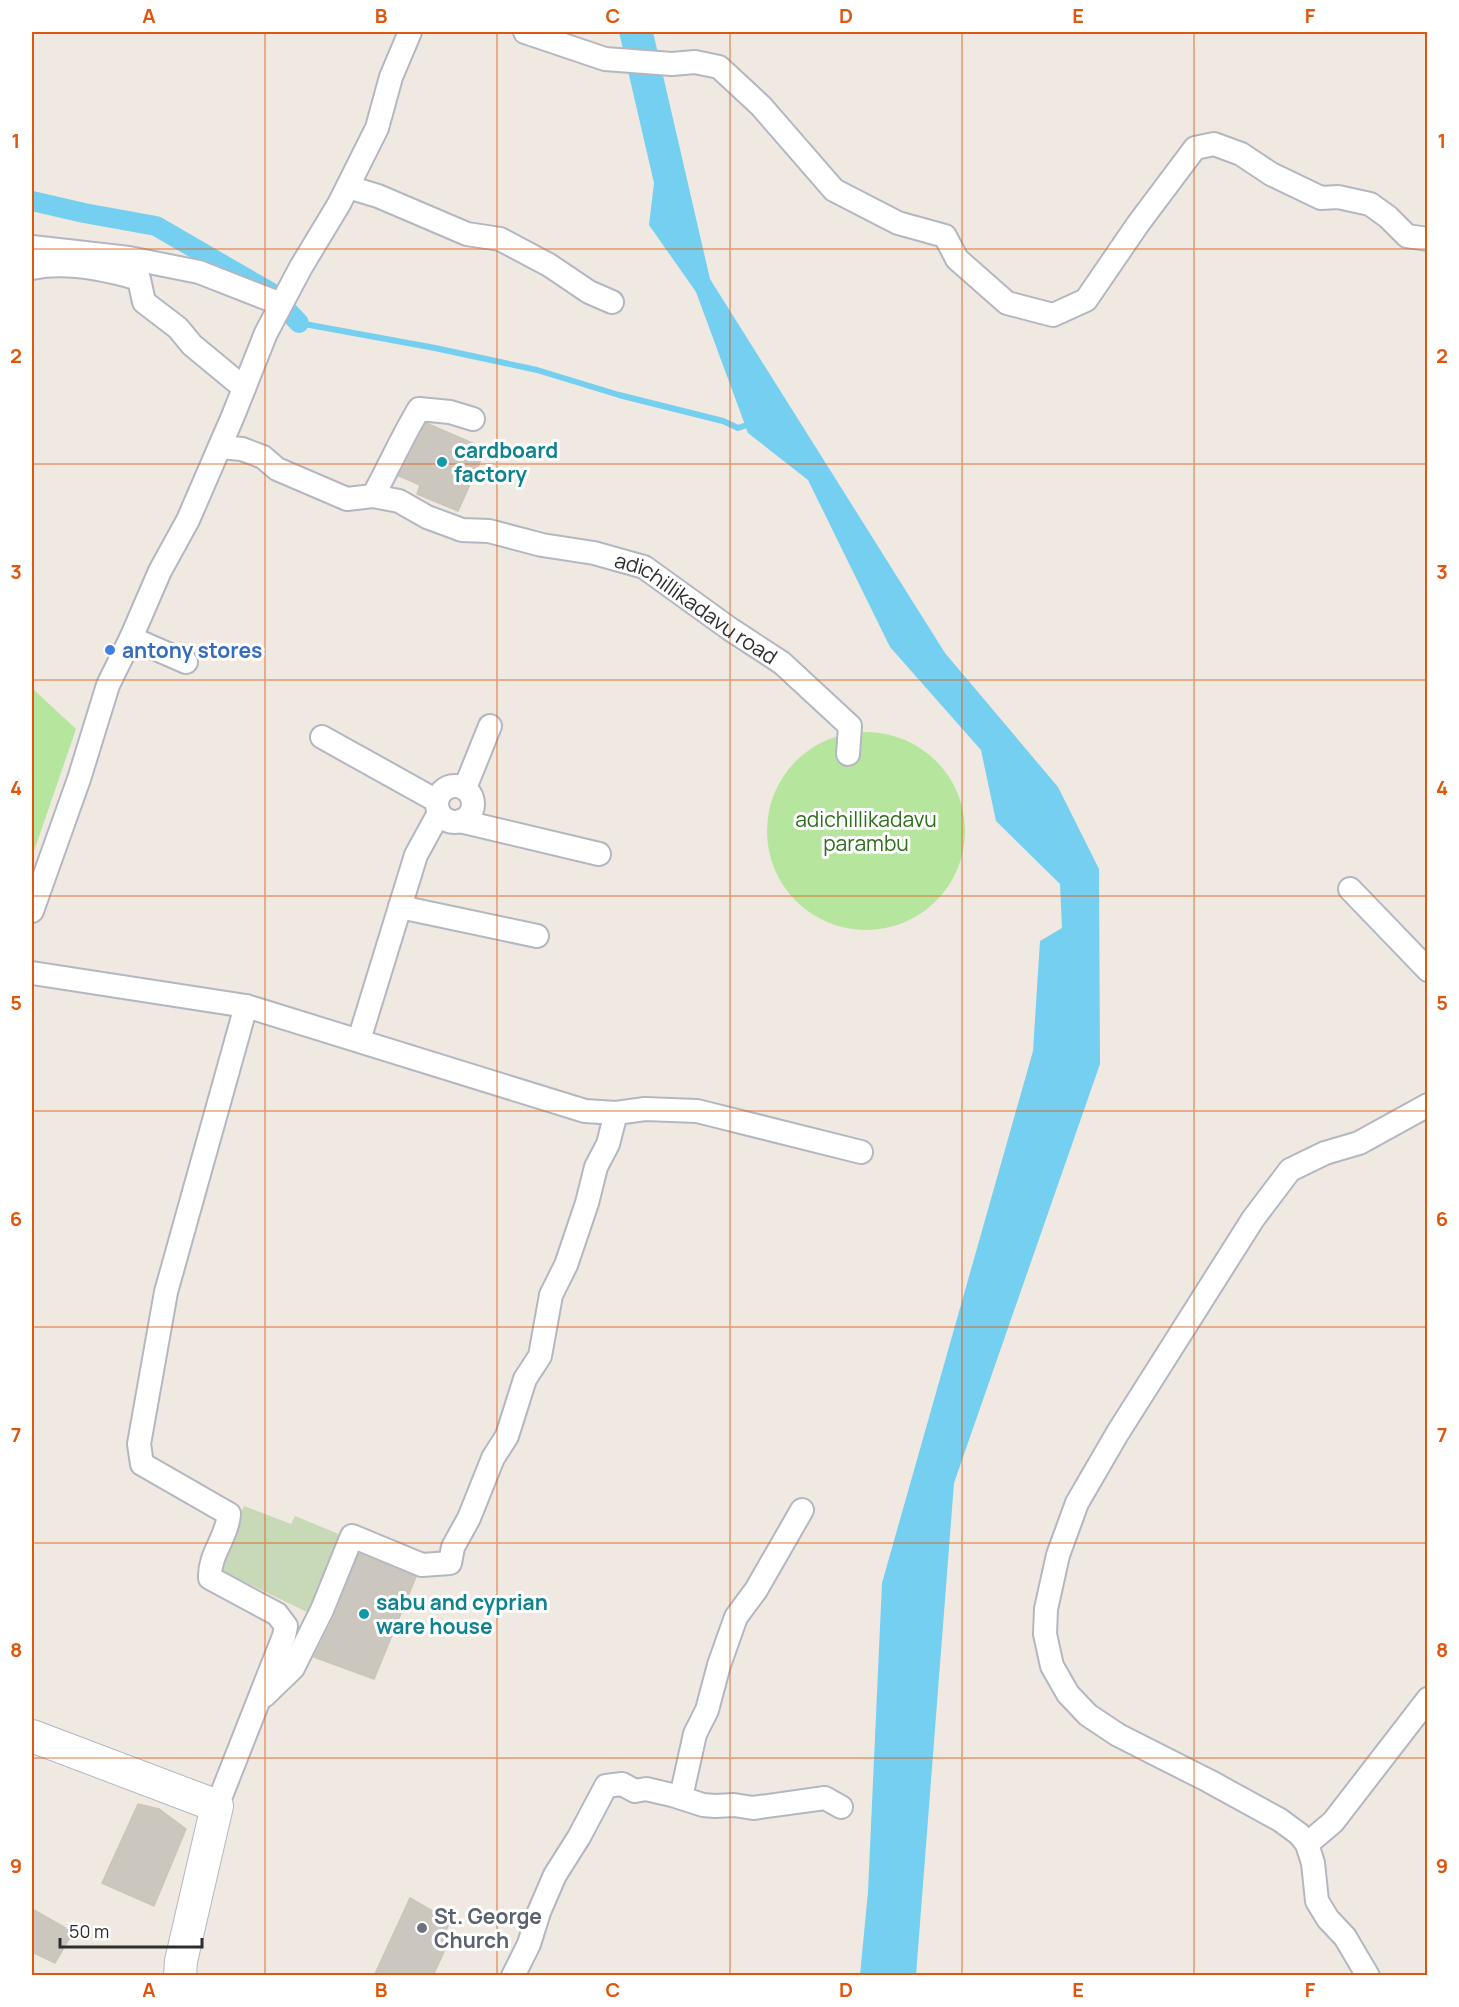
<svg xmlns="http://www.w3.org/2000/svg" width="1459" height="2007" font-family="Manrope,sans-serif">
  <rect width="100%" height="100%" fill="#efe9e1"/>
  <g fill="#b6e59e">
    <polygon points="32,683 35,691 76,729 32,857"/>
    <circle cx="866" cy="831" r="99"/>
  </g>
  <polygon fill="#c8d9b8" points="244,1506 291,1524 295,1516 341,1535 309,1613 218,1569"/>
  <polygon fill="#75cff0" points="619,32 653,32 710,279 945,653 1058,787 1099,869 1100,1064 954,1483 916,1975 860,1975 868,1892 882,1583 1033,1051 1040,941 1062,928 1060,884 996,821 981,750 890,647 808,480 748,433 696,292 649,225 654,183"/>
  <g fill="none" stroke-linecap="round" stroke-linejoin="round">
    <polyline stroke="#75cff0" stroke-width="6" points="299,323 435,348 537,370 619,395 723,421 738,428 753,423"/>
    <polyline stroke="#75cff0" stroke-width="20" points="32,201 84,213 156,226 270,292 299,323"/>
  </g>
  <g fill="#cbc7bf" stroke="#cbc5ba" stroke-width="1.5">
    <polygon points="426,423 486,449 458,511 417,494 420,485 399,476"/>
    <polygon points="359,1554 416,1577 374,1679 314,1657 335,1615"/>
    <polygon points="138,1804 159,1809 186,1829 154,1906 102,1883"/>
    <polygon points="410,1898 450,1921 444,1935 451,1936 433,1976 374,1976"/>
    <polygon points="32,1909 73,1932 55,1963 32,1952"/>
  </g>
  <g fill="none" stroke-linecap="round" stroke-linejoin="round">
    <defs>
      <g id="minor">
        <polyline points="525,32 605,59 672,64 695,62 719,67 761,106 834,190 898,223 945,236 957,259 1007,303 1053,315 1086,300 1138,224 1195,148 1214,144 1241,154 1271,174 1321,198 1338,197 1370,204 1388,217 1407,236 1428,239"/>
        <polyline points="348,187 378,196 467,234 500,239 549,265 589,292 612,302"/>
        <polyline points="32,247 129,258 199,272 281,304"/>
        <path d="M32,268C65,261 105,269 139,279L144,302L178,328L192,345L244,388"/>
        <path id="s1" d="M220,447L242,449L263,457L277,469L347,499L373,496L399,501L427,517L462,530L489,531L542,545L594,553L644,567L730,629L782,663L850,726L848,754"/>
        <path d="M373,496C389,467 402,437 419,409L450,412L473,419"/>
        <polyline points="131,638 160,571 188,520 233,416 266,333 301,267 339,204 377,128 391,77 410,32"/>
        <polyline points="322,737 437,801"/>
        <circle cx="455" cy="804" r="18"/>
        <polyline points="465,788 490,726"/>
        <polyline points="460,821 599,854"/>
        <polyline points="1350,889 1428,970"/>
        <polyline points="400,907 537,936"/>
        <polyline points="32,911 79,779 108,685 131,638 186,662"/>
        <polyline points="32,973 246,1006 585,1111 616,1113 645,1109 697,1111 861,1152"/>
        <polyline points="359,1040 416,855 439,813"/>
        <polyline points="264,1696 293,1668 322,1610 352,1536 422,1565 450,1563 453,1547 469,1518 493,1458 507,1436 525,1379 540,1356 551,1295 566,1265 587,1203 596,1167 608,1144 616,1113"/>
        <polyline points="681,1797 695,1734 707,1710 719,1665 736,1617 756,1590 802,1510"/>
        <path d="M217,1806L284,1636L286,1626L277,1614L210,1578C209,1554 227,1538 229,1514L142,1464L139,1444L166,1292L246,1006"/>
        <polyline points="1307,1844 1333,1822 1428,1699"/>
        <polyline points="513,1976 529,1944 539,1912 555,1875 579,1837 606,1786 622,1784 635,1791 646,1789 672,1795 703,1805 715,1806 734,1805 753,1808 825,1798 841,1807"/>
        <polyline points="1368,1976 1345,1937 1328,1919 1317,1901 1313,1863 1307,1844 1299,1834 1280,1820 1209,1781 1118,1735 1088,1715 1068,1694 1052,1666 1045,1634 1046,1609 1058,1555 1077,1503 1117,1434 1253,1219 1290,1170 1325,1153 1359,1143 1428,1105"/>
      </g>
      <polyline id="secondary" points="32,1736 217,1806 181,1961 180,1976"/>
    </defs>
    <use href="#minor" stroke="#b4b7c1" stroke-width="26"/>
    <use href="#secondary" stroke="#b4b7c1" stroke-width="34"/>
    <use href="#minor" stroke="#fff" stroke-width="22"/>
    <use href="#secondary" stroke="#fff" stroke-width="32"/>
  </g>
  <path fill="none" stroke="#df570e" stroke-width="1.5" stroke-opacity="0.55" d="M265,32V1976M497,32V1976M730,32V1976M962,32V1976M1194,32V1976M32,249H1428M32,464H1428M32,680H1428M32,896H1428M32,1111H1428M32,1327H1428M32,1543H1428M32,1758H1428"/>
  <g fill="#0f9aa8" stroke="#fff" stroke-width="2">
    <circle cx="442" cy="462" r="6"/>
    <circle cx="364" cy="1614" r="6"/>
  </g>
  <circle fill="#3f7fe0" stroke="#fff" stroke-width="2" cx="110" cy="650" r="6"/>
  <circle fill="#6b7280" stroke="#fff" stroke-width="2" cx="422" cy="1928" r="6"/>
  <g text-anchor="middle" dominant-baseline="central" stroke-width="6" stroke-linejoin="round" paint-order="stroke">
    <g font-size="21" font-weight="bold" fill="#0d838f" stroke="#fff" text-anchor="start">
      <text x="454" y="450">cardboard<tspan x="454" dy="24">factory</tspan></text>
      <text x="376" y="1602">sabu and cyprian<tspan x="376" dy="24">ware house</tspan></text>
    </g>
    <g font-size="21" fill="#2e2e2e" stroke="#fff">
      <text stroke="none"><textPath href="#s1" startOffset="513">adichillikadavu road</textPath></text>
    </g>
    <g font-size="21" font-weight="bold" fill="#366cbe" stroke="#fff" text-anchor="start">
      <text x="122" y="650">antony stores</text>
    </g>
    <g font-size="21" fill="#2c6e1b" stroke="#fff">
      <text x="866" y="819">adichillikadavu<tspan x="866" dy="24">parambu</tspan></text>
    </g>
    <g font-size="21" font-weight="bold" fill="#5b616d" stroke="#fff" text-anchor="start">
      <text x="434" y="1916">St. George<tspan x="434" dy="24">Church</tspan></text>
    </g>
  </g>
  <rect width="1459" height="2007" fill="none" stroke="#ffffff" stroke-width="66"/>
  <path d="M60 1938v9h142v-9" fill="none" stroke="#2e2e2e" stroke-width="3"/>
  <text x="69" y="1938" font-size="18" fill="#2e2e2e" stroke="#ffffff" stroke-width="4.5" paint-order="stroke">50 m</text>
  <rect x="33" y="33" width="1393" height="1941" fill="none" stroke="#df570e" stroke-width="2"/>
  <g font-size="20" text-anchor="middle" font-weight="bold" fill="#df570e">
    <text x="149" y="23">A</text>
    <text x="381" y="23">B</text>
    <text x="613" y="23">C</text>
    <text x="846" y="23">D</text>
    <text x="1078" y="23">E</text>
    <text x="1310" y="23">F</text>
    <text x="16" y="148">1</text>
    <text x="1442" y="148">1</text>
    <text x="16" y="363">2</text>
    <text x="1442" y="363">2</text>
    <text x="16" y="579">3</text>
    <text x="1442" y="579">3</text>
    <text x="16" y="795">4</text>
    <text x="1442" y="795">4</text>
    <text x="16" y="1010">5</text>
    <text x="1442" y="1010">5</text>
    <text x="16" y="1226">6</text>
    <text x="1442" y="1226">6</text>
    <text x="16" y="1442">7</text>
    <text x="1442" y="1442">7</text>
    <text x="16" y="1657">8</text>
    <text x="1442" y="1657">8</text>
    <text x="16" y="1873">9</text>
    <text x="1442" y="1873">9</text>
    <text x="149" y="1997">A</text>
    <text x="381" y="1997">B</text>
    <text x="613" y="1997">C</text>
    <text x="846" y="1997">D</text>
    <text x="1078" y="1997">E</text>
    <text x="1310" y="1997">F</text>
  </g>
</svg>
